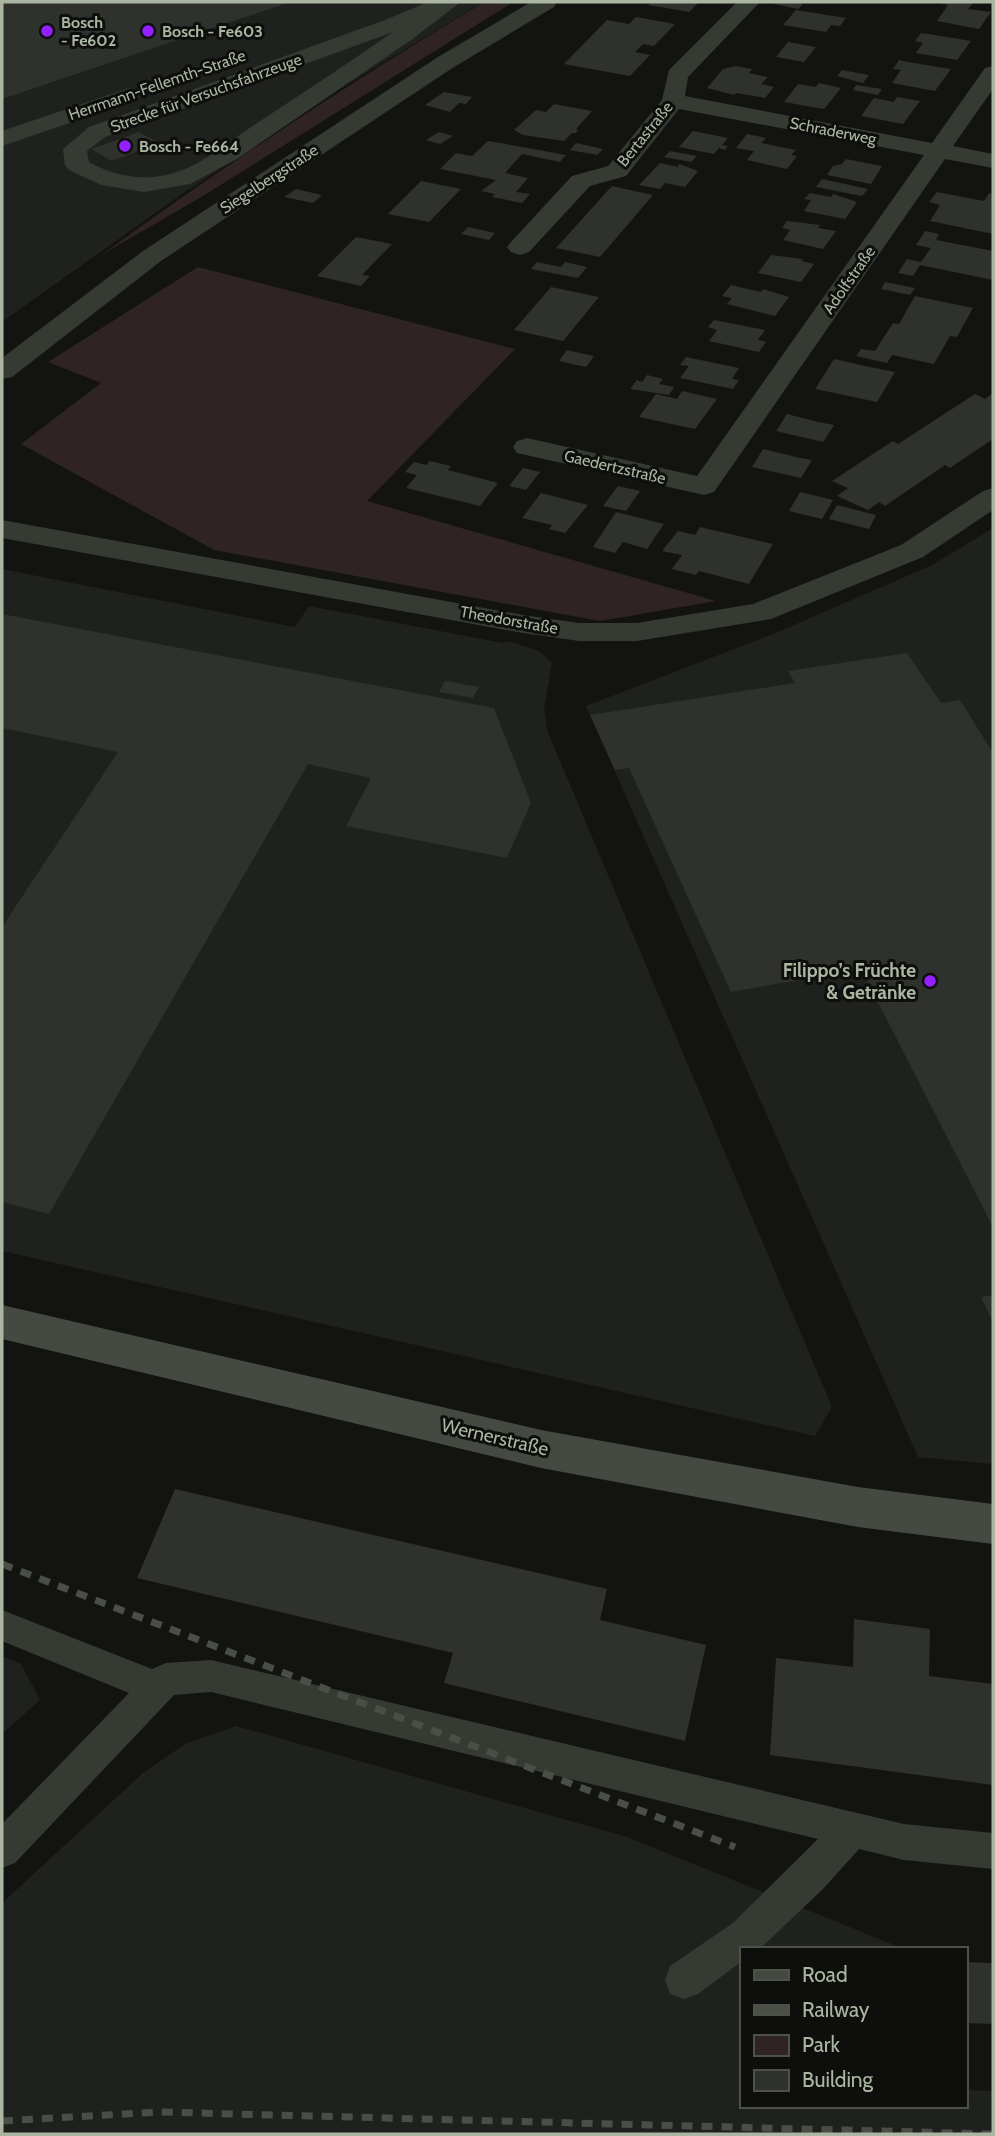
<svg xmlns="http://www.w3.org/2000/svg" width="995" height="2136" font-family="Cabin,sans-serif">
  <rect width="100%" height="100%" fill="#131412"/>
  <g fill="#1f211e">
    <polygon points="2,2 483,2 343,87 182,194 2,322"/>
    <polygon points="993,528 993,1464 918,1457 586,706 778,632 932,565"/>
    <polygon points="2,569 295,627 309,606 503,643 509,641 539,651 552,663 544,709 547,730 832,1407 815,1436 2,1251"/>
    <polygon points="2,1656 21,1664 40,1700 2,1734"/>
    <polygon points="236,1726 627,1837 904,1949 741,1949 741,2106 965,2106 965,2090 993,2091 993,2134 2,2134 2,1903 143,1773 185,1744"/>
  </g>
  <g fill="#2f2324">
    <path d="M484,2H513L203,196L103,254C226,164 353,81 484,2Z"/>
    <polygon points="198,267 515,349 367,501 716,601 600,621 214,550 21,444 101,383 48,362"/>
  </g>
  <g fill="#2e312c">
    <polygon points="2,2 290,2 2,99"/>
    <polygon points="651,2 699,2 689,12 648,5"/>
    <polygon points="777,2 794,2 803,4 798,9 774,4"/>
    <polygon points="944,2 974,2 968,9 991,12 979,29 937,21 948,5 942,4"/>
    <polygon points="796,10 846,18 840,26 831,25 826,32 783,25"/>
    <polygon points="636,17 675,24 654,46 643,44 635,52 650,55 630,76 564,64 607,20 629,24"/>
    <polygon points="921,33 929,34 971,41 957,60 916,53 923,43 915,41"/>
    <polygon points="788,42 816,47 804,62 776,57"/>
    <polygon points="899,60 908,62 951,69 935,91 892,83 901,70 893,69"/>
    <polygon points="736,66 752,69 749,73 768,77 761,84 774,87 765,98 736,93 734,95 707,88 723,69"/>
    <polygon points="842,70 869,75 863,83 837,76"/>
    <polygon points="819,83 841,88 824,109 784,102 798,84 816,87"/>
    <polygon points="856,85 882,89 878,95 853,90"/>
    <polygon points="444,92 472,97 466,104 459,103 450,112 425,105"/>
    <polygon points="897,97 920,101 903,124 861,116 874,98 894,102"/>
    <polygon points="554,104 592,111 576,129 578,130 576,133 572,133 564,141 523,135 514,130 536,110 546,112"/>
    <polygon points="693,131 728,138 722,145 728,146 725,150 719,148 714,154 679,147"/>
    <polygon points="139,132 159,143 112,161 91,149"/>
    <polygon points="439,132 453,136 440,144 426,140"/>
    <polygon points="747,134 766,138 761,143 796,150 791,155 797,156 787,169 747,160 754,151 736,148"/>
    <polygon points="488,141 528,148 566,155 560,162 522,154 513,164 505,173 528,178 516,192 530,194 522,203 492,197 495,194 481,191 496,180 440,169 456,153 472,156"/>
    <polygon points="576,143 603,149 597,155 570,150"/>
    <polygon points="670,151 697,156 691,162 664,157"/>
    <polygon points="846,159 882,166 871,184 827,175 833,166 842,164"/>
    <polygon points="660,163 678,167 679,164 698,171 685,187 665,183 660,189 639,185"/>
    <polygon points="822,179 868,189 862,196 816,187"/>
    <polygon points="421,181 461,189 429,222 388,214"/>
    <polygon points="612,186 653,195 600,257 556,248"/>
    <polygon points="296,189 322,195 313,203 284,197"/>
    <polygon points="937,192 984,201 989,193 993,194 993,234 930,221 940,205 929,202"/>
    <polygon points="810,193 831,197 833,194 857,202 845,219 804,211 811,200 804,199"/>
    <polygon points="787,221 820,225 818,228 836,231 823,249 783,240 790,230 782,228"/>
    <polygon points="468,227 495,233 489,240 461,234"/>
    <polygon points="925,231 939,234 936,240 993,251 993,280 920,265 913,276 898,273 907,259 921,262 931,248 916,245"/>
    <polygon points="356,237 392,244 362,275 370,276 361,286 317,276"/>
    <polygon points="771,255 803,259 801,261 814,264 801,282 758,273"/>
    <polygon points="537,262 561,267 565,262 587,267 578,278 531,269"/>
    <polygon points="885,282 915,288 910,295 881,289"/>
    <polygon points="731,285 761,292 763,289 789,297 775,316 727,304 732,298 722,296"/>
    <polygon points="551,287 599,297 563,341 514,330"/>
    <polygon points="915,296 973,308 957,337 950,336 934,364 892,355 887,363 856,356 861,349 875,351 893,323 899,324"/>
    <polygon points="714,320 765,330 758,340 766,342 759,352 709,341 717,330 708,327"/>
    <polygon points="567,350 594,356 586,367 559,361"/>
    <polygon points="686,357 739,368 732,379 739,380 733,389 680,378 689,366 680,365"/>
    <polygon points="834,359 865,366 895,372 877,402 815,389"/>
    <polygon points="647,375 663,379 659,384 674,387 669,395 630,389 637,380 642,382"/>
    <polygon points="682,391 717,399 695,429 639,417 656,394 677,399"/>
    <polygon points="993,393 993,439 950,468 945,465 885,506 879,502 868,510 837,496 848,488 832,481 873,454 893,441 898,444 975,394 985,399"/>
    <polygon points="787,414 818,422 834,425 823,442 776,431"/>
    <polygon points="763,449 796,457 812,460 801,478 752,467"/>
    <polygon points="430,461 451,466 448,470 498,483 480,506 406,488 417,475 405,472 414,462 426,465"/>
    <polygon points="523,468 540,472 526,490 509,486"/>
    <polygon points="618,486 640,491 626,511 603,506"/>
    <polygon points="800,492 833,500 822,519 789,511"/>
    <polygon points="541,493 588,505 565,533 549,529 552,525 522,518"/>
    <polygon points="837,505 876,515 869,529 829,519"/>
    <polygon points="616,512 664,524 647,549 623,542 615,553 593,547"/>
    <polygon points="700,527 773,544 749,584 699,571 696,575 672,569 682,555 662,551 678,531 695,535"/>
    <polygon points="2,614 494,708 531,803 507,858 346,826 371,778 308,764 49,1214 2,1202 2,927 118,752 2,728"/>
    <polygon points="907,653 941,703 960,700 993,753 993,1227 861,969 731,992 629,768 615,770 590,715 795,683 788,671"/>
    <polygon points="445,681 479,687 473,698 439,692"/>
    <polygon points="993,1295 993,1322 981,1297"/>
    <polygon points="175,1489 607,1589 600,1620 706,1645 685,1741 444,1683 453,1653 137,1578"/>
    <polygon points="854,1619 930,1629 929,1676 993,1684 993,1785 770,1755 776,1658 853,1667"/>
    <polygon points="965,1962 993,1963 993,2024 965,2023"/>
  </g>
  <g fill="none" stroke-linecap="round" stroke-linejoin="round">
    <polygon fill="#353a33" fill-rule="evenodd" points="2,1610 152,1669 166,1663 211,1660 904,1824 993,1833 993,1869 904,1860 859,1849 824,1888 760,1949 741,1949 741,1962 698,1994 684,1999 670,1994 665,1980 670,1966 733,1923 818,1839 211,1692 174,1695 15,1863 2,1868 2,1824 129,1693 2,1641"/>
    <g fill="#353a33" fill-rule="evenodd">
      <path d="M428,2H461L411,40L237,159L190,184L144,192L101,185L69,170L65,165L63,149L89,127L385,20ZM393,32C347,64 301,94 254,125C227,143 199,168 166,175C138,181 113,175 89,162L87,151L105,137Z"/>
      <polygon points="531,2 557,2 554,7 454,67 161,261 12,377 2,379 2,358 143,251 438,57"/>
      <polygon points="737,2 760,2 688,77 685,96 932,143 985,68 993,66 993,89 953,146 993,154 993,168 945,159 714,492 704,495 517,453 513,447 517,441 527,438 697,476 924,155 679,109 626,176 590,186 529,252 520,255 511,252 507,247 511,242 572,176 608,166 662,100 669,70"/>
      <polygon points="129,88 137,90 140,95 137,100 2,146 2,131"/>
      <polygon points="993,488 993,510 923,557 771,619 637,641 579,641 523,633 2,538 2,520 523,615 579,623 637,623 753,604 901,545 983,491"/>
    </g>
    <polygon fill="#444a41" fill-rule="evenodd" points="2,1305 541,1430 858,1487 993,1504 993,1544 858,1527 541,1468 2,1339"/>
    <g stroke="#494f46" stroke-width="7" stroke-dasharray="11 9" stroke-linecap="butt">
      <polyline points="2,1564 735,1847"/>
      <polyline points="2,2121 160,2112 993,2134"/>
    </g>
  </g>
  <g fill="#941fff" stroke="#0e0f0d" stroke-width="2.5">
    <circle cx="47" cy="31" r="7"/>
    <circle cx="148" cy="31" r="7"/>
    <circle cx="125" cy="146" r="7"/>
    <circle cx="930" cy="981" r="7"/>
  </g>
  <g text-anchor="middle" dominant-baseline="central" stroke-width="6" stroke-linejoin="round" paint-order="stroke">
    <g font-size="16" font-weight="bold" fill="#abb6a2" stroke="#0e0f0d" text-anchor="start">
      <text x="61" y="22">Bosch<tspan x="61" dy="18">- Fe602</tspan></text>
      <text x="162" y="31">Bosch - Fe603</text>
      <text x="139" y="146">Bosch - Fe664</text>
    </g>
    <g font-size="16" fill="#abb6a2" stroke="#0e0f0d">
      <text transform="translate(157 85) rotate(-19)">Herrmann-Fellemth-Straße</text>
      <text transform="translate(206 93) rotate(-20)">Strecke für Versuchsfahrzeuge</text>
      <text transform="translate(833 131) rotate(11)">Schraderweg</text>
      <text transform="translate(645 134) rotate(-51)">Bertastraße</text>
      <text transform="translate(269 179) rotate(-33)">Siegelbergstraße</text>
      <text transform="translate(849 280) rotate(-55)">Adolfstraße</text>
      <text transform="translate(615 467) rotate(13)">Gaedertzstraße</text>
      <text transform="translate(509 620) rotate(10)">Theodorstraße</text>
    </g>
    <g font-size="19" font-weight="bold" fill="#abb6a2" stroke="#0e0f0d" text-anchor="end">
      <text x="916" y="970">Filippo’s Früchte<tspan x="916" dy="22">&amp; Getränke</tspan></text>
    </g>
    <g font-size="19" fill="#abb6a2" stroke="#0e0f0d">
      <text transform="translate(495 1437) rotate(13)">Wernerstraße</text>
    </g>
  </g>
  <rect width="995" height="2136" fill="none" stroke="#abb6a2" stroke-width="7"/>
  <rect x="740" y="1947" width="228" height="161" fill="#0e0f0d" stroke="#4d5249" stroke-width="2"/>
  <rect x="754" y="1970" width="35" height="10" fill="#444a41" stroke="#4d5249" stroke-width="2"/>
  <text x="802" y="1982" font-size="21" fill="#abb6a2">Road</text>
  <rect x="754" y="2005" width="35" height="10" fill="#494f46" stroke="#4d5249" stroke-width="2"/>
  <text x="802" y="2017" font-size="21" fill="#abb6a2">Railway</text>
  <rect x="754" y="2035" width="35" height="21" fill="#2f2324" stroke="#4d5249" stroke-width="2"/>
  <text x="802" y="2052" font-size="21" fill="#abb6a2">Park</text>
  <rect x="754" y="2070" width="35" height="21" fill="#2e312c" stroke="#4d5249" stroke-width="2"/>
  <text x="802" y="2087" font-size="21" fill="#abb6a2">Building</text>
</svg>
